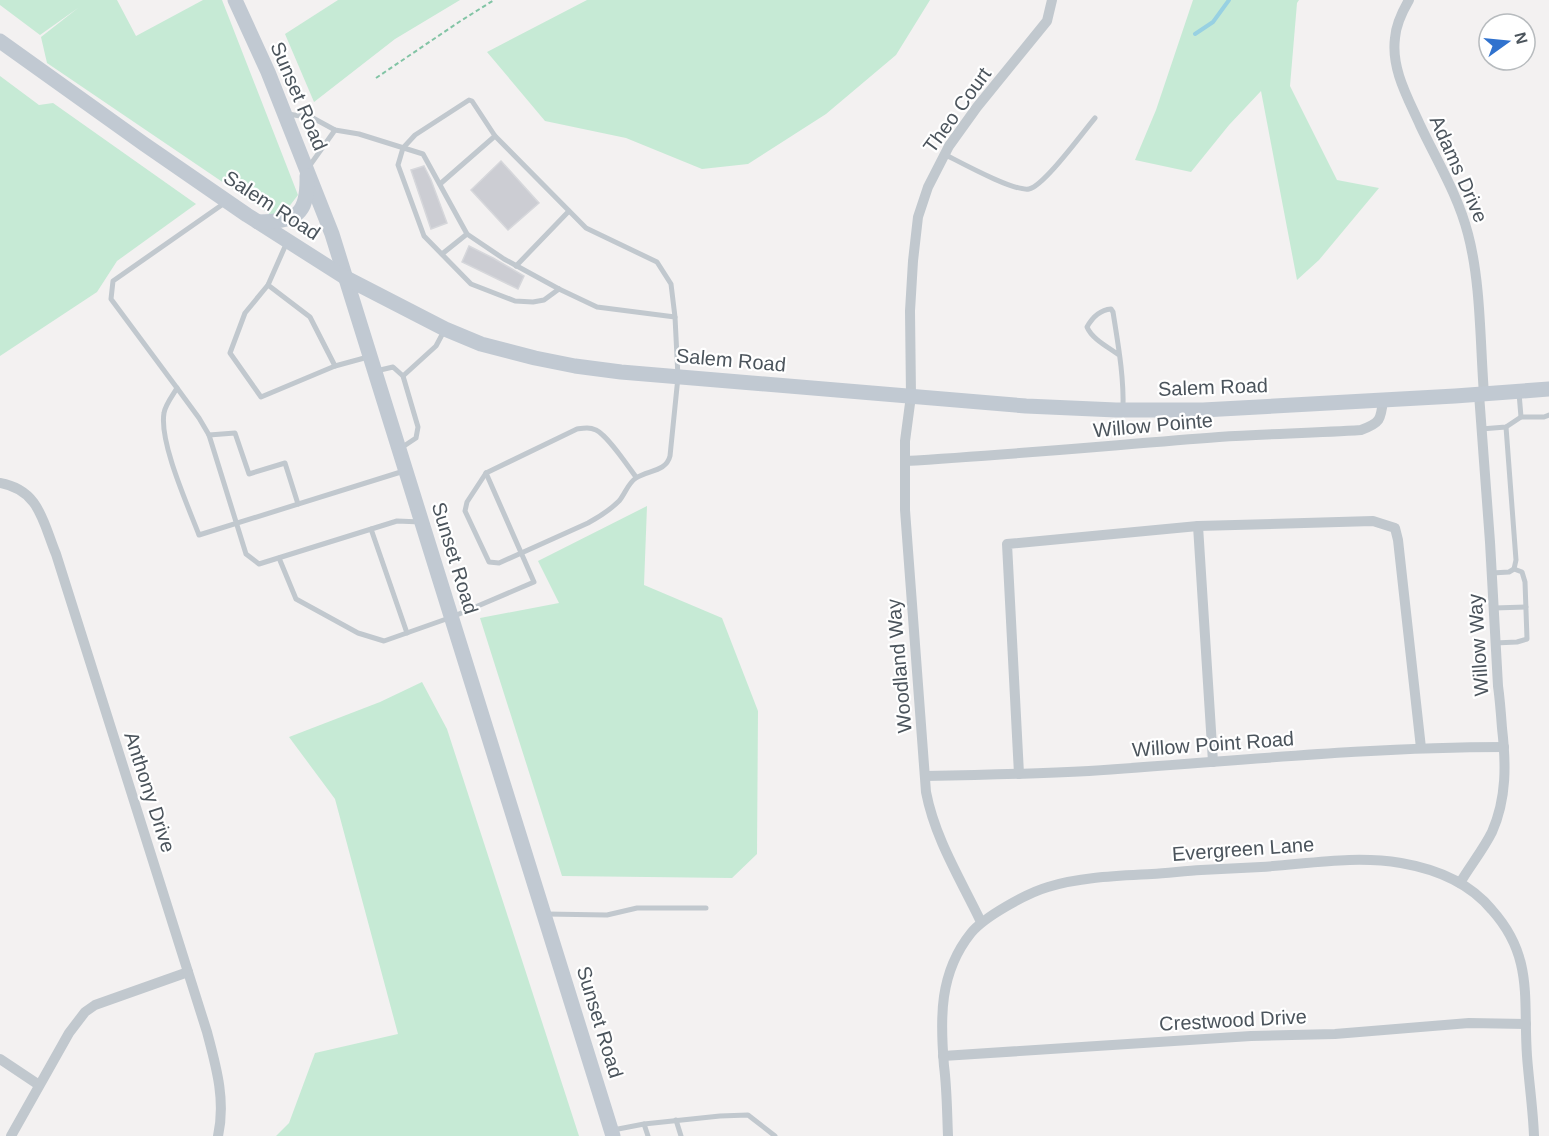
<svg xmlns="http://www.w3.org/2000/svg" width="1549" height="1136" font-family="Helvetica,sans-serif">
  <rect width="100%" height="100%" fill="#f3f1f1"/>
  <g fill="#c6ead5">
    <polygon points="0,0 117,0 136,36 203,0 222,0 298,195 288,208 271,215 47,63 41,37 78,8 40,35 0,5"/>
    <polygon points="338,0 460,0 395,39 314,102 285,34"/>
    <polygon points="587,0 930,0 896,55 826,114 748,164 702,169 626,138 545,121 487,52"/>
    <polygon points="1193,0 1299,0 1297,3 1290,86 1337,180 1379,188 1319,260 1297,280 1261,91 1229,125 1191,172 1135,160 1156,110"/>
    <polygon points="0,76 39,105 53,103 196,204 117,261 97,292 0,356"/>
    <polygon points="647,506 644,585 722,618 758,711 757,854 732,878 562,876 480,618 559,603 538,561"/>
    <polygon points="422,682 447,729 579,1136 276,1136 289,1123 315,1053 398,1034 335,799 289,737 380,702"/>
  </g>
  <g fill="none" stroke-linecap="round" stroke-linejoin="round">
    <polyline stroke="#98d1e2" stroke-width="4" points="1195,34 1213,22 1229,0"/>
  </g>
  <g fill="#cccdd3" stroke="#d6d7db" stroke-width="1.5">
    <polygon points="501,161 539,203 508,230 471,190"/>
    <polygon points="424,166 431,180 447,223 431,229 411,170"/>
    <polygon points="469,246 493,258 524,276 518,289 462,262"/>
  </g>
  <g fill="none" stroke-linecap="round" stroke-linejoin="round">
    <polyline stroke="#82c4a5" stroke-width="2" stroke-dasharray="4.5 3" stroke-linecap="butt" points="376,78 459,22 494,0"/>
    <g stroke="#c1c8ce" stroke-width="5">
      <path d="M288,114L313,118L335,130L359,134L423,154L467,234L504,259L559,289L597,307L675,317L678,377L670,456C666,472 648,470 636,478C628,483 625,494 619,501C610,510 599,517 588,523L499,563L489,562L465,511L467,502L486,473"/>
      <polyline points="495,136 472,101 469,100 415,135 403,148 398,165 424,236 471,284 515,301 533,302 544,300 559,289"/>
      <path d="M944,154C960,162 1014,192 1029,189C1044,186 1083,132 1095,118"/>
      <polyline points="308,168 335,130"/>
      <polyline points="440,184 495,136 586,228 657,262 671,284 675,317"/>
      <path d="M226,202L113,281L111,299L177,388C173,395 165,405 164,413C159,442 188,506 199,535L404,471"/>
      <polyline points="287,242 268,285 245,313 230,353 261,397 335,366 368,357"/>
      <polyline points="442,254 467,234"/>
      <polyline points="516,266 569,211"/>
      <polyline points="268,285 310,317 335,366"/>
      <path d="M1119,355C1108,347 1092,339 1087,327C1092,318 1100,310 1111,309L1113,312C1118,344 1124,376 1123,409"/>
      <polyline points="376,371 393,367 403,376 418,427 416,438 401,448"/>
      <polyline points="403,376 436,346 444,331"/>
      <polyline points="177,388 199,418 209,435 235,433 249,474 285,463 298,504"/>
      <polyline points="1519,393 1521,417 1544,417 1549,415"/>
      <polyline points="1506,427 1516,560 1514,569"/>
      <polyline points="1481,429 1506,427 1521,417"/>
      <polyline points="209,435 246,554 259,564 397,521 421,522"/>
      <polyline points="371,529 407,633"/>
      <path d="M279,558L296,599L358,633L384,641L452,617L534,582L486,473L577,429C584,428 589,427 596,430C608,436 627,465 636,477"/>
      <polyline points="1492,573 1509,572 1514,569 1522,572 1525,582 1527,639 1517,642 1495,643"/>
      <polyline points="1494,608 1526,607"/>
      <polyline points="546,914 607,915 637,908 706,908"/>
      <polyline points="676,1120 681,1136"/>
      <polyline points="644,1124 648,1136"/>
      <polyline points="613,1130 644,1124 720,1116 748,1115 775,1136"/>
    </g>
    <g stroke="#c1c8ce" stroke-width="10">
      <path d="M1409,0C1402,12 1396,24 1395,38C1391,69 1408,98 1420,125C1437,161 1458,195 1468,234C1481,283 1480,343 1484,394"/>
      <path d="M905,461C1010,455 1115,445 1219,437C1266,434 1314,433 1361,430C1380,423 1381,420 1383,400"/>
      <path d="M0,483C40,490 43,523 56,554L207,1032C216,1066 226,1100 218,1136"/>
      <polyline points="1198,526 1213,762"/>
      <polyline points="1019,774 1007,544 1198,526 1373,521 1395,528 1398,540 1421,748"/>
      <path d="M925,776C980,775 1034,774 1089,771C1227,762 1365,747 1504,747"/>
      <path d="M1460,883C1470,866 1483,850 1492,832C1507,798 1506,763 1502,728C1501,714 1500,700 1498,686L1490,542L1479,394"/>
      <path d="M981,922C961,880 935,839 926,792L905,510V441L911,396L910,311L913,261L918,217L928,187L949,146L977,107L1047,21L1052,0"/>
      <polyline points="943,1056 1251,1036 1335,1034 1469,1023 1526,1024"/>
      <polyline points="0,1059 39,1085"/>
      <polyline points="11,1136 69,1033 85,1012 95,1005 188,972"/>
      <path d="M948,1136C947,1113 947,1089 944,1066C940,1018 939,973 971,933C984,917 1027,893 1048,887C1081,877 1117,876 1152,874C1168,873 1185,871 1201,870C1221,869 1241,868 1261,867C1308,864 1354,855 1401,863C1436,869 1469,882 1492,910C1534,957 1523,999 1527,1056C1529,1083 1533,1109 1534,1136"/>
    </g>
    <g stroke="#c1c9d2" stroke-width="15">
      <polyline points="235,0 268,72 332,234 613,1136"/>
      <polyline points="0,41 144,144 247,215 346,278 445,329 481,344 535,358 575,366 621,372 1026,406 1116,410 1203,410 1455,396 1549,389"/>
      <path d="M258,222C295,221 308,217 307,176"/>
    </g>
  </g>
  <g text-anchor="middle" dominant-baseline="central" stroke-width="4.5" stroke-linejoin="round" paint-order="stroke">
    <g font-size="20" fill="#4b545c" stroke="#fff">
      <text transform="translate(299 96) rotate(67)">Sunset Road</text>
      <text transform="translate(957 110) rotate(-54)">Theo Court</text>
      <text transform="translate(1459 169) rotate(66)">Adams Drive</text>
      <text transform="translate(272 205) rotate(33)">Salem Road</text>
      <text transform="translate(731 360) rotate(5)">Salem Road</text>
      <text transform="translate(1213 387) rotate(-2)">Salem Road</text>
      <text transform="translate(1153 425) rotate(-5)">Willow Pointe</text>
      <text transform="translate(455 558) rotate(73)">Sunset Road</text>
      <text transform="translate(1478 645) rotate(-94)">Willow Way</text>
      <text transform="translate(899 666) rotate(-95)">Woodland Way</text>
      <text transform="translate(1213 744) rotate(-4)">Willow Point Road</text>
      <text transform="translate(150 792) rotate(72)">Anthony Drive</text>
      <text transform="translate(1243 849) rotate(-4)">Evergreen Lane</text>
      <text transform="translate(1233 1020) rotate(-3)">Crestwood Drive</text>
      <text transform="translate(600 1022) rotate(73)">Sunset Road</text>
    </g>
  </g>
  <g transform="translate(1507 42) rotate(75)"><circle r="28" fill="#ffffff" stroke="#b7bbbe" stroke-width="1.5"/>
  <path d="M0-4.5L10 22L0 15L-10 22Z" fill="#3072ce"/>
  <text y="-9" font-size="16" font-weight="bold" text-anchor="middle" fill="#4b545c">N</text>
  </g>
</svg>
